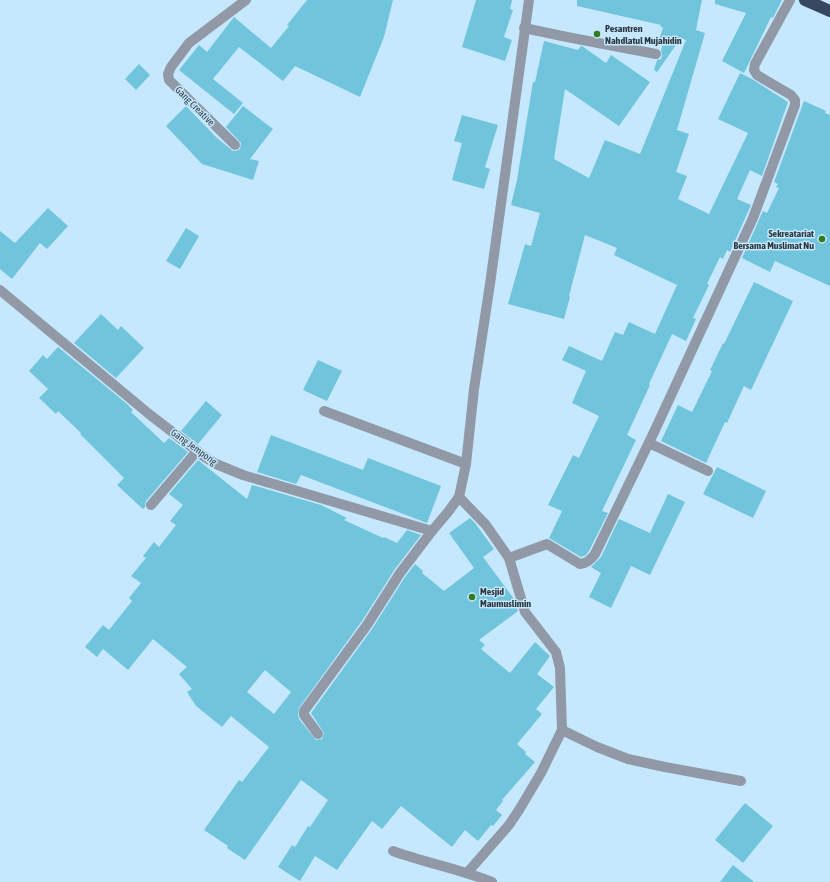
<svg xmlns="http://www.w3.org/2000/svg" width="830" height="882" font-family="'Asap Condensed',sans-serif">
  <rect width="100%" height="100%" fill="#c6e8fe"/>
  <g fill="#70c5dc" fill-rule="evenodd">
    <polygon points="307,0 393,0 384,37 360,97 295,66 283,81 239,47 213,79 243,103 234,114 179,70 199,45 207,52 234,17 271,48 289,26 287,25"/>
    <polygon points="476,0 512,0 510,9 513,10 504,37 512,40 505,61 462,47"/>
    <polygon points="577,0 702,0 696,30 705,33 677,130 689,134 676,172 687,176 678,199 709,214 748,133 718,119 740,73 752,79 788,102 762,176 750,170 737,199 751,205 730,252 727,250 723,259 720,257 707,284 709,285 693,318 696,319 686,341 672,334 649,384 650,385 627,435 636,440 602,511 608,513 589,551 586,555 581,557 549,538 562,511 548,505 573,455 579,458 599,416 572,403 586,371 562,360 569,346 602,361 615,332 623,335 629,322 655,334 677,285 614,255 617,248 585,235 569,296 570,297 564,319 508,304 525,244 531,246 540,213 511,205 517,180 533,82 535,82 544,41 578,50 581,46 582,46 606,63 611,55 650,82 619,126 565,89 554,159 589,178 605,140 640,154 686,40 681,38 657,72 654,70 657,60 661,59 662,56 661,50 664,41 659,40 663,28 660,26 661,25 577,6"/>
    <polygon points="715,0 782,0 773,18 771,17 744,73 722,61 746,13 715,4"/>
    <polygon points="139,64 150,75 136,90 125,79"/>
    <polygon points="804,101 826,111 825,113 830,115 830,286 775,261 770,272 742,258 763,211 767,213 779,188 776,187 778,184 774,182"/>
    <polygon points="186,106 217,138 233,151 236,151 240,149 241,143 226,127 243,106 273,129 250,159 259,161 253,180 202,164 166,126"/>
    <polygon points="462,115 498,125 485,167 490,169 484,189 452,180 462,143 454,141"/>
    <polygon points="48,208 68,226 47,249 40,243 12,279 0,269 0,231 15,243"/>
    <polygon points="186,228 199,236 180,269 166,261"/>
    <polygon points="754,282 793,301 751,390 744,386 727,423 725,422 706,463 661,441 678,405 692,412 712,371 710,370 723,343 724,344"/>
    <polygon points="101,314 118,330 121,326 144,348 116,378 74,343"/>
    <polygon points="58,347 127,404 133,410 131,412 164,443 169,438 188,452 146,501 145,507 143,509 117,485 124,478 80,434 81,433 58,411 56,414 39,398 48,389 29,371 43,355 47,359"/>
    <polygon points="318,360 342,371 327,401 303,390"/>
    <polygon points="206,401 222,415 198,444 181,431"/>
    <polygon points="271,435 363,470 368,458 441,486 427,523 301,475 296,484 257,472"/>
    <path d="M198,460L247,499L252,485L321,505L347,518L344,520L383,538L384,537L397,543L407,530L421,535L395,569L362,621L299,708L298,715L299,719L316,740L322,739L324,733L311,713L372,629L405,577L415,564L423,571L422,573L444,591L474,568L449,533L470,518L475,523L494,549L483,557L514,599L518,611L479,640L485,645L481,649L510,673L535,642L550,656L537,674L554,687L536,709L542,714L517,744L526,752L525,754L535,762L502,800L503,801L496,810L502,815L493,826L491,825L478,841L465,830L452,847L401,806L382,829L372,821L337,870L315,856L300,881L278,867L292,845L295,847L308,826L310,827L328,800L301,780L245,860L227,848L228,846L204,830L239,780L242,782L269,747L231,716L222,727L196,706L187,692L192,689L179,674L187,667L153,639L128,670L103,649L97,657L85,647L103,625L109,630L132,601L129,598L141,583L131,576L146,558L143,556L154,542L159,547L176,525L170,521L183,505L169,494ZM265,670L291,692L274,714L247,692Z"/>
    <polygon points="717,467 766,491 753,518 703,494"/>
    <polygon points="668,494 685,502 650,575 631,566 611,608 589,597 601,573 591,567 601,557 619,519 650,533"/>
    <polygon points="745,803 773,826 743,863 715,840"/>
    <polygon points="733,865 754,882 720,882"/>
  </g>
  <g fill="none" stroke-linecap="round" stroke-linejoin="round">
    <g stroke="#9099a5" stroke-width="10">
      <polyline points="524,28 567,37 656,54"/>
      <polyline points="235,145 169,80 168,74 171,67 189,43 246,0"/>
      <polyline points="0,290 149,414 206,458 216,464 243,475 432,531 448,512 459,497"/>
      <polyline points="324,411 466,464"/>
      <polyline points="649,443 708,471"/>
      <polyline points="151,505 197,451"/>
      <path d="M509,558L547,544L580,564C587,563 591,560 595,554L655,430L753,218L795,105V100L791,95L757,75L754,70L755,64L790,0"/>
      <polyline points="562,730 597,747 628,759 665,767 741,781"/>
      <polyline points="318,734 304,715 304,711 367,625 400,573 432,531"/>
      <path d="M393,851C426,863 460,869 492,882"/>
      <polyline points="467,873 509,825 519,810 541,773 562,730 560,668 556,652 525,612 509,558 486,525 459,497 466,464 474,389 490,284 529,0"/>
    </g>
    <polyline stroke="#36475f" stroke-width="12" points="805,0 830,11"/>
  </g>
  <g fill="#327b20" stroke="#c6e8fe" stroke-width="1.5">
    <circle cx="597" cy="34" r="4"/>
    <circle cx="822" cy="239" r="4"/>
    <circle cx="472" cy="597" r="4"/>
  </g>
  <g text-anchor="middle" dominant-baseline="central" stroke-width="3" stroke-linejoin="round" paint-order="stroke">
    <g font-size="10" font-weight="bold" fill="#2b3841" stroke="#c6e8fe" text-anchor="start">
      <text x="605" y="28">Pesantren<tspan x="605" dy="12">Nahdlatul Mujahidin</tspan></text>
      <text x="814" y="233" text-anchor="end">Sekreatariat<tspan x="814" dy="12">Bersama Muslimat Nu</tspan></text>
      <text x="480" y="591">Mesjid<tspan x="480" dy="12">Maumuslimin</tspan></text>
    </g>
    <g font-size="10" fill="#2b3841" stroke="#c6e8fe">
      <text transform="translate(195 106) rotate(45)">Gang Creative</text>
      <text transform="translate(194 447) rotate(36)">Gang Jempong</text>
    </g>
  </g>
</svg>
